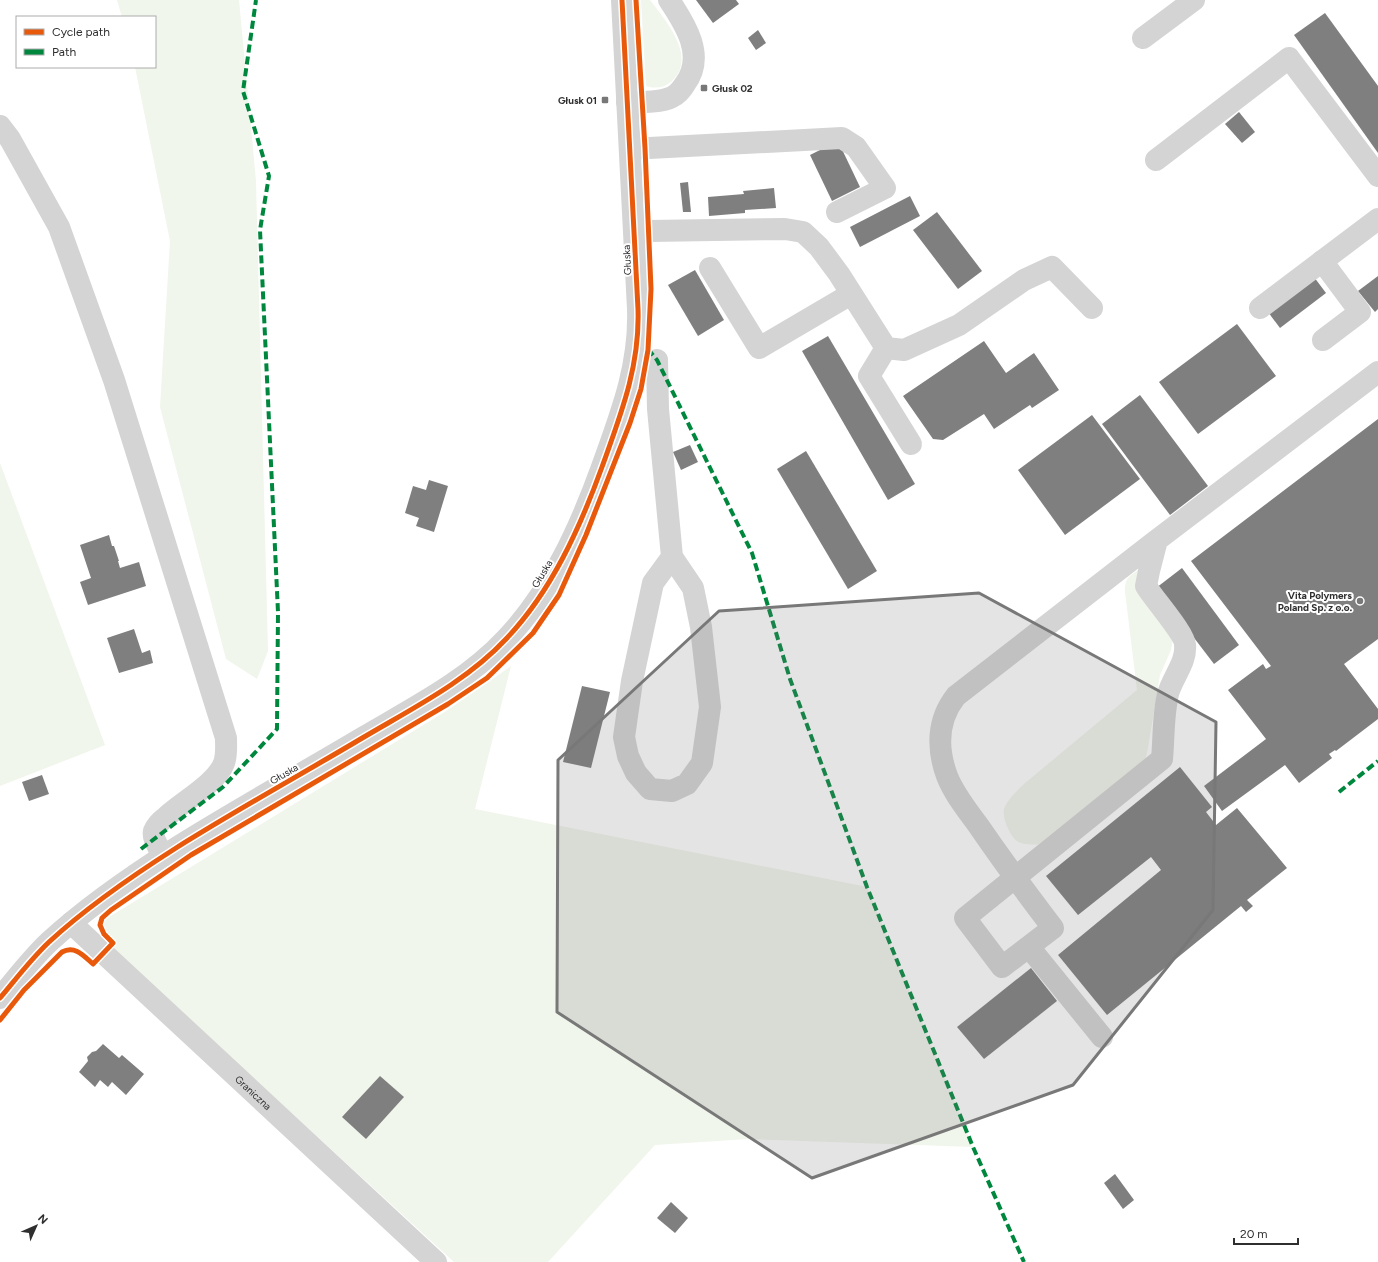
<svg xmlns="http://www.w3.org/2000/svg" width="1378" height="1262" font-family="Figtree,sans-serif">
  <rect width="100%" height="100%" fill="#fff"/>
  <g fill="#f0f6eb">
    <polygon points="117,0 239,0 256,181 268,651 257,679 226,659 160,407 170,241 135,67 155,67 155,17 122,17"/>
    <path d="M641,0H650C665,20 698,57 672,81C664,88 656,89 646,86Z"/>
    <polygon points="0,463 105,745 0,786"/>
    <path d="M1138,570L1137,577L1173,639L1171,650L1160,675L1147,753L1145,759L1039,844C1032,845 1023,845 1017,841C1010,836 1002,818 1004,809C1007,800 1017,791 1024,784L1137,690L1125,592C1125,579 1127,578 1138,570Z"/>
    <polygon points="511,666 475,809 867,887 973,1147 748,1139 655,1145 548,1262 454,1262 105,942 96,925 443,713 480,688"/>
  </g>
  <g fill="#7f7f7f">
    <polygon points="696,0 736,0 739,4 713,23"/>
    <polygon points="1325,13 1378,86 1378,153 1294,35"/>
    <polygon points="758,30 766,43 756,50 748,38"/>
    <polygon points="1239,112 1255,132 1242,143 1225,124"/>
    <polygon points="838,141 860,187 832,201 810,155"/>
    <polygon points="688,182 691,212 683,212 680,183"/>
    <polygon points="774,188 776,208 745,210 745,213 709,216 708,197 744,194 743,191"/>
    <polygon points="910,196 920,216 860,247 850,227"/>
    <polygon points="937,212 982,271 958,289 913,230"/>
    <polygon points="695,270 724,320 698,336 668,285"/>
    <polygon points="1378,276 1378,309 1375,312 1358,291"/>
    <polygon points="1314,277 1326,293 1280,328 1268,312"/>
    <polygon points="1237,324 1276,376 1198,434 1159,382"/>
    <polygon points="828,336 915,484 888,500 802,351"/>
    <polygon points="984,341 1006,373 1034,353 1059,390 1032,408 1030,405 994,429 984,414 943,440 933,439 903,396"/>
    <polygon points="1140,395 1208,486 1170,515 1102,424"/>
    <polygon points="1092,415 1140,479 1065,535 1018,470"/>
    <polygon points="1378,419 1378,639 1344,664 1378,709 1378,719 1336,751 1335,750 1329,754 1332,758 1299,783 1285,765 1222,811 1204,786 1266,739 1228,690 1263,664 1266,669 1271,666 1191,561"/>
    <polygon points="690,445 698,462 681,470 673,452"/>
    <polygon points="806,451 877,571 848,589 777,469"/>
    <polygon points="429,480 448,486 434,532 416,526 419,518 405,513 413,486 426,490"/>
    <polygon points="109,535 112,546 114,546 119,561 118,561 120,568 139,562 146,586 88,605 80,582 91,578 80,545"/>
    <polygon points="1182,568 1239,645 1214,664 1156,588"/>
    <polygon points="134,629 142,653 150,650 153,663 119,673 107,638"/>
    <polygon points="582,686 610,692 591,768 563,762"/>
    <polygon points="1180,767 1212,807 1206,812 1216,825 1237,808 1287,868 1247,900 1253,906 1246,912 1241,906 1107,1015 1058,955 1161,870 1151,857 1078,915 1046,876"/>
    <polygon points="42,775 49,794 29,801 22,782"/>
    <polygon points="1031,968 1057,1001 984,1059 957,1027"/>
    <polygon points="103,1044 119,1058 122,1055 144,1074 126,1095 112,1082 108,1087 100,1080 95,1087 79,1072 88,1061 87,1057 92,1052 96,1051"/>
    <polygon points="380,1076 404,1097 366,1139 342,1117"/>
    <polygon points="1115,1174 1134,1200 1123,1209 1104,1183"/>
    <polygon points="671,1202 688,1218 675,1233 657,1218"/>
  </g>
  <g fill="none" stroke-linecap="round" stroke-linejoin="round">
    <g stroke="#d4d4d4" stroke-width="22">
      <polyline points="1143,38 1194,0"/>
      <path d="M627,102C639,102 661,103 672,97C678,94 682,89 685,84C706,56 685,24 669,0"/>
      <path d="M0,126L10,139L59,227L114,380L226,738C226,747 227,755 224,763C217,783 182,802 166,817C162,820 156,826 154,831C152,839 160,849 163,856"/>
      <polyline points="630,149 842,138 856,147 885,188 837,212"/>
      <polyline points="1156,160 1289,58 1378,176"/>
      <polyline points="635,233 649,231 785,229 803,232 819,247 839,274 886,348 904,350 959,325 1024,280 1052,267 1092,308"/>
      <polyline points="1322,261 1360,312 1323,340"/>
      <polyline points="710,268 759,348 851,294"/>
      <polyline points="1260,308 1378,219"/>
      <polyline points="886,348 869,376 911,444"/>
      <polyline points="657,360 658,409 672,557 693,588 701,627 710,707 702,763 687,784 672,791 650,789 636,773 628,756 624,737 632,681 653,583 672,557"/>
      <path d="M1157,540L956,696C937,720 937,749 947,776C954,794 967,810 978,825C1002,860 1027,894 1053,928L1002,967L965,918L1162,759C1164,737 1163,715 1168,694C1172,678 1187,662 1185,645C1185,634 1153,598 1146,586L1149,571L1157,540L1378,372"/>
      <path id="s1" d="M71,923L436,1262"/>
      <polyline points="1029,947 1102,1037"/>
      <path d="M0,998C16,979 31,959 49,942C88,906 132,876 176,848C238,809 302,774 364,737C413,708 467,681 506,639C551,592 580,528 602,467C621,414 640,366 638,309L622,0"/>
    </g>
    <g stroke="#00873e" stroke-width="4" stroke-dasharray="8 4" stroke-linecap="butt">
      <polyline points="648,349 657,360 752,553 790,679 867,887 973,1147 1024,1262"/>
      <polyline points="1339,792 1378,761"/>
      <polyline points="141,849 223,787 277,729 278,612 260,230 269,176 243,91 256,0"/>
    </g>
    <defs>
      <g id="cycleway">
        <path d="M0,998C16,979 31,959 49,942C88,906 132,876 176,848C238,809 302,774 364,737C413,708 467,681 506,639C551,592 580,528 602,467C621,414 640,366 638,309L622,0"/>
        <path d="M0,1020L24,990L62,952C75,945 84,956 93,964L113,943L104,934L100,925L102,918L111,910L191,855L448,704L487,678L533,633L559,595L586,535L630,423L641,389L648,350L651,289L645,148L636,0"/>
      </g>
    </defs>
    <use href="#cycleway" stroke="#fff" stroke-width="8"/>
    <use href="#cycleway" stroke="#e8590c" stroke-width="5"/>
  </g>
  <path fill="#787878" fill-opacity="0.2" stroke="#787878" stroke-width="3" stroke-linejoin="round" d="M979,593L1216,722L1213,910L1073,1085L812,1178L557,1012L558,760L719,611Z"/>
  <g fill="#787878" stroke="#fff" stroke-width="1.5">
    <rect x="700" y="84" width="8" height="8" rx="2"/>
    <rect x="601" y="96" width="8" height="8" rx="2"/>
    <circle cx="1360" cy="601" r="4"/>
  </g>
  <g text-anchor="middle" dominant-baseline="central" stroke-width="4" stroke-linejoin="round" paint-order="stroke">
    <g font-size="10" font-weight="bold" fill="#2f2f2f" stroke="#fff" text-anchor="end">
      <text x="712" y="88" text-anchor="start">Głusk 02</text>
      <text x="597" y="100">Głusk 01</text>
      <text x="1352" y="595">Vita Polymers<tspan x="1352" dy="12">Poland Sp. z o.o.</tspan></text>
    </g>
    <g font-size="10" fill="#2f2f2f" stroke="#fff">
      <text transform="translate(627 260) rotate(-93)">Głuska</text>
      <text transform="translate(542 574) rotate(-59)">Głuska</text>
      <text transform="translate(284 774) rotate(-30)">Głuska</text>
      <text stroke="none"><textPath href="#s1" startOffset="249">Graniczna</textPath></text>
    </g>
  </g>
  <rect x="16" y="16" width="140" height="52" fill="#ffffff" stroke="#acacac"/>
  <rect x="24" y="29" width="20" height="6" fill="#e8590c" stroke="#acacac"/>
  <text x="52" y="36" font-size="12" fill="#2f2f2f">Cycle path</text>
  <rect x="24" y="49" width="20" height="6" fill="#00873e" stroke="#acacac"/>
  <text x="52" y="56" font-size="12" fill="#2f2f2f">Path</text>
  <g transform="translate(36 1226) rotate(45)" stroke="#ffffff" stroke-width="3" paint-order="stroke">
  <path d="M0-3L7 15L0 10L-7 15Z" fill="#2f2f2f"/>
  <text y="-6" font-size="11" font-weight="bold" text-anchor="middle" fill="#2f2f2f">N</text>
  </g>
  <path d="M1234 1238v6h64v-6" fill="none" stroke="#2f2f2f" stroke-width="2"/>
  <text x="1240" y="1238" font-size="12" fill="#2f2f2f" stroke="#ffffff" stroke-width="3" paint-order="stroke">20 m</text>
</svg>
